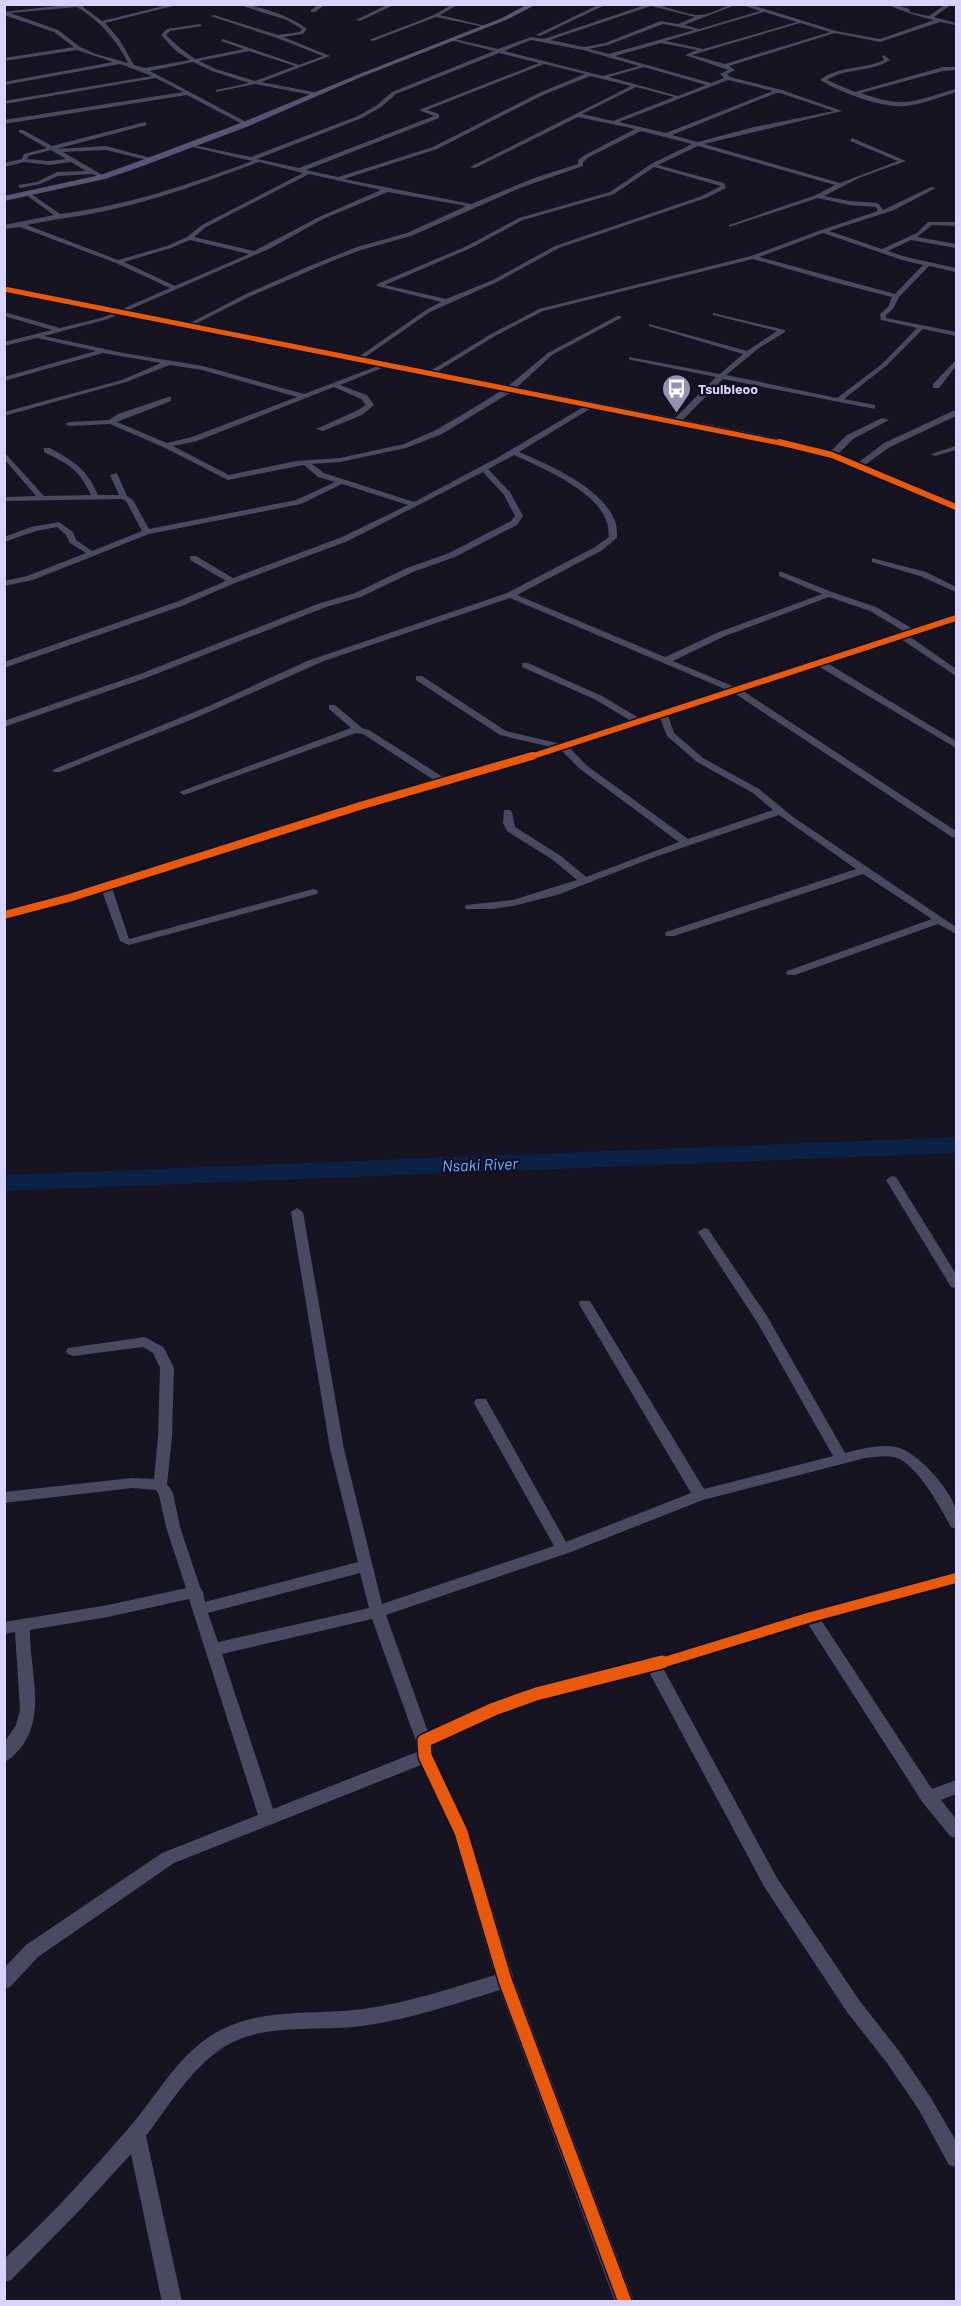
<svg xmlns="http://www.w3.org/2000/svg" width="961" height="2306" font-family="Barlow,sans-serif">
  <rect width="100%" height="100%" fill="#161420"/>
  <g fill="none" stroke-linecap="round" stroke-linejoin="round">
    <polygon fill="#0b2145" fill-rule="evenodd" points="956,1137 956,1153 4,1191 4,1175"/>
    <g fill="#494961" fill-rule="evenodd">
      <path d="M74,4H86L83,7L102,21L171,4H181L105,23L119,39L134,65L145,68L190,60L176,51L161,35L167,29L200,24L202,26L170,31L166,35L180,48L195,59L244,49L221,41L223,39L299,65L323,56L277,38L210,16L214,15L278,35L300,32L302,29L287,20L236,4C257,4 291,16 307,29L303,34L283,37L330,56L261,82L319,93L317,96L255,84L216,92V90L249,83L212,71L193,62L150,71L248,123L246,126L187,95L4,124V120L183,92L156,78L4,104V101L152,76L120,64L4,85V82L113,62L77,50L4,61V58L74,47L54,32L4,15V12ZM77,7C100,21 116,39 128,63L96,54L80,47L58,30L10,13ZM249,51L295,66L255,81L216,69L199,61Z"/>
      <polygon points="320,4 326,4 315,12 311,12 311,10"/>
      <polygon points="389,4 396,4 360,21 356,20"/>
      <polygon points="453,4 459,4 440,15 486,26 484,27 436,17 373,41 369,40 434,15"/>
      <polygon points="600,4 607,4 540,36 536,35"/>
      <path d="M648,4C663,4 687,16 700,15C713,15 724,4 738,4L684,25L699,29L760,11L740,4H749L836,31L880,39L934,20C916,16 902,11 886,4H894L909,9L910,12L929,16L946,4H952L934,17L956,23V25L940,22L880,42L835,33L729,66L735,70L727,74L730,77L782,90L842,111L704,144L840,183L898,161L850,141L852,138L906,161L859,178L824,196L849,201L878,203L883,210L931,187L936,188L894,210L829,231L882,249L917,233L928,222H956V226L932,225L917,237L956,244V248L911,240L888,251L906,257L956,268V272L929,266L899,297L893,309L886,315V318L956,332V336L923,329L886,366L844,399L875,405V409L723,379L679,424H673V420L716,377L631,360L629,359V357L720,374L743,354L649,326V324L747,351L777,331L713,315V313L785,330V332L759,348L726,375L837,398L882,364L917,328L881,320L880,314L888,307L892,297L833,282L753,259L543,311L495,336L433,374L427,373L491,334L539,309L751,256L821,230L878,211L876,207L849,205L818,198L729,227V225L816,195L835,185L698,146L658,165L724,183L726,188L706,198L559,248L497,282L430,312L361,360H357V358L426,310L441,302L377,286V284L467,246L519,218L610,192L651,164L692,144L641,131L589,157L583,162V166L520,188L411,236L361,250L332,261L251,296L191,326L186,325L246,294L307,267L357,247L407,233L466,206L388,192L323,219L271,248L108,319L44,336L123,353L203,366L304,394L383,364H387V366L340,385L367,395L374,405L362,415L323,431L316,429L356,411L366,405L361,399L334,387L197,441L173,446L229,475L296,461L340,458L404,444L436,430L475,407L507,387L548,353L617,316H621V318L552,355L513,391L442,434L406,448L340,462L312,464L324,473L414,502L497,458L590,403L594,405L593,407L519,452C549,465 606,489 616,524C617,528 617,534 617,538L601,551L517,595L665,657L719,632L822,594L779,576V572H782L832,592L876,607L913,629L956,616V621L909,636L956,669V676L901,639L827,663L956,741V748L818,666L743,691L956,831V838L952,837L734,693L668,715L674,733L703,758L759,789L793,817L956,927V934L938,924L795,975H787L786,973L787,971L932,919L863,874L674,936H666L665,934L666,932L856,869L779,815L655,857L557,895L513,906L492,909H466L465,907L466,905L513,900L577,880L553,860L507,831L503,823L504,810H510L512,812L515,827L561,856L586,877L679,842L580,769L561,750L452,784L450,786H444L366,807L112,888L129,939L313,889L317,890L318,892L317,894L129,945L120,941L102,891L4,918V912C150,874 292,821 437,782L363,734L356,733L187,794L184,795L179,792L351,728L329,709V705H335L362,728L369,730L446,779L551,747L500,735L416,680V676H422L506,731L561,744L631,721L596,700L522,667V663H528L602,696L639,718L727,690L510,598L324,661L193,719L60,772H54L52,770L209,706L307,661L507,593L595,547L609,537C608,533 609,527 607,523C598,491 542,468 514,455L488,469L510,492L523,516L517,525L455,557L413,572L361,597L326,607L146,678L4,727V721L140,674L320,603L355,593L407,568L449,553L511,521L515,516L504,495L483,472L348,541L235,583L182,606L4,668V662L176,602L226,581L190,560V556H196L233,578L342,537L408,505L342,484L301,504L149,534L33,580L4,586V581L27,576L86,553L70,543L66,535L57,527L36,531L4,542V537L31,527L59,522L73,532L76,540L92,551L142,531L126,501L122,499L4,501V497L36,496L4,459V452L44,496L91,495C79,469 68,464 44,452V448H50C75,462 86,468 98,495H119L110,475L117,473L127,496L133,500L149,529L296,500L335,482L318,477L304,465L228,480L163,447L110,424L69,426L65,424L69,422L109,420L118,414L168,397H171V401L117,422L167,443L192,437L297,397L202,370L170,365L126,382L4,416V412L122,380L161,363L103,353L4,381V377L96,351L37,338L4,346V342L52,330L4,316V312L60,328L104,317L170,288L116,263L20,227L4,229V225L54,215L26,195V193H30L60,214C130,205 187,185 252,161L188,146V144L251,157L358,116L377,105L392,92L494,51L450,40V38L498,49L531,37L544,39ZM651,6L695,17L678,24L661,21L605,43L584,47L550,40ZM764,12L797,22L703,49L666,41ZM800,23L830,32L725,64L692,55ZM663,24L694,30L609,54L589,49L608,45ZM531,40L583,50L639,66L603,76L504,51ZM661,43L697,50L685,55L728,70L720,74L724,78L711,83L615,56ZM499,53L539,63L419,110L434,116L299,168L257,159L362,118L381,107L396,94ZM544,64L585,74L539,93L433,147L338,177L306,170L439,118V114L427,110ZM644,67L706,85L678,96L609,77ZM590,76L631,86L470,167L475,168L578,117L635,129L585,155L578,160V164L537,177L471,204L344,179L437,149L543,95ZM728,80L773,91L666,133L619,122ZM636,87L674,97L613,121L582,114ZM776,93H780L834,111L754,127L698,142L672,135ZM259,162L303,173L202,225L187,237L167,246L118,260L27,225C53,219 79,217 105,211C158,200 208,181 259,162ZM654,167L721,186L702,196L555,246L493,280L446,299L385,285L471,248L523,220L614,194ZM309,174L381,190L319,217L254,251L194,237L206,227ZM823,233L902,260L923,265L895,294L759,257ZM190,240L249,254L175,286L124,262L171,248ZM829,597L870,611L905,632L735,687L673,661L725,636ZM660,718L667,736L697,762L753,793L773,810L688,839L586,765L569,747Z"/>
      <path d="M884,55L890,60C871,73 846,67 827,80L855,92L943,67H956V70L943,71L861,93C905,109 913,101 956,89V92C940,97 923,104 906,106C884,109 839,92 820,80C839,65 864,70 884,60L882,56Z"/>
      <path d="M145,122L147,125L56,149L106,146L154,159L151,161L106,150L63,152L104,176V178L92,174L58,176L40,184L20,188L18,185L37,182L57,172L86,171L71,162L49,165L24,162L4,167V163L22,159L24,154L47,148L19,132V130H23L52,146ZM51,150L66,159L49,161L27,159L28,156Z"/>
      <polygon points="956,360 956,366 939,388 933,388 933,384"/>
      <polygon points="953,411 956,411 956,416 890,447 862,467 855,465 884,443"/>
      <polygon points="882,418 889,420 853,439 835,457 829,457 829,453 847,435"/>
      <polygon points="956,446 956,450 935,456 931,454"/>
      <polygon points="872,558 926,572 956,587 956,592 920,576 872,562"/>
      <polygon points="892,1176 896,1177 956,1274 956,1288 951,1287 886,1180"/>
      <path d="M297,1208L303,1212L344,1449L382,1604L554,1546L474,1403L476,1399H486L566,1542L691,1493L579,1304L580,1301H590L704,1489L833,1456L757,1322L698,1232L704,1228L708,1229L767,1316L845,1453C862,1449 879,1444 896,1447C917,1451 951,1490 956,1510C958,1515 957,1524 956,1529L951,1527C940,1507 917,1463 894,1457C885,1455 874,1457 865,1458L703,1500L568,1553L386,1615L428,1732L489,1704L536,1687L653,1659L811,1611L956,1572V1584L821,1620L932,1789L956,1780V1794L941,1800L956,1819V1838L950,1836L923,1803L808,1624L663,1668L777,1878L859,2000L899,2051L931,2098L956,2141V2167L949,2165L919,2110L887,2063L847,2012L765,1888L649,1672L536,1700L499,1714L432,1745L433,1756L469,1832L514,1980L634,2302H615L500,1990C455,2004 410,2019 363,2026C318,2032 263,2022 224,2047C190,2069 169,2106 146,2136L182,2302H162L131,2154L78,2212L11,2280L4,2282V2259C48,2219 88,2175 127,2130C159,2094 181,2047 227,2027C270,2008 318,2015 363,2009C408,2003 451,1988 495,1975L453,1832L421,1765L174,1863L38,1957L10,1987L4,1989V1968L26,1945L162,1853L258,1815L189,1599L108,1617L30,1630C29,1669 48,1716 19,1750C14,1755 11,1759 4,1762V1743L16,1725L20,1710L15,1632L4,1634V1622L108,1605L186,1588L166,1527L159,1495L156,1490L132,1488L4,1503V1492L132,1478L154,1479L158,1437L160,1368L153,1353L143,1347L73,1356L68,1354L66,1351L68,1348L145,1337L163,1347L165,1350L174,1368L172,1437L167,1484L173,1493L180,1527L200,1587L203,1592L205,1602L358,1562L330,1449L291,1212ZM360,1573L369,1608L218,1642L208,1613ZM372,1619L416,1741L417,1752L273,1809L222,1654Z"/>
    </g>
    <g fill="#575574" fill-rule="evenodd">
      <polygon points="528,4 537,4 506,20 356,79 249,126 140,167 105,179 4,201 4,196 100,175 134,163 243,122 352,77 502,18"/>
      <polygon points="4,286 771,437 836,453 956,503 956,510 828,457 771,443 4,292"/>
    </g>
    <defs>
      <polyline id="cycleway-far4" points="4,289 785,444"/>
      <g id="cycleway-far3">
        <polyline points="779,442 832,455 956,507"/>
        <polyline points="527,758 956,618"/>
      </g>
      <polyline id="cycleway-far2" points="4,915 69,898 363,805 532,756"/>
      <polyline id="cycleway-far1" points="658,1664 811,1617 956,1578"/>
      <polyline id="cycleway" points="625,2302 505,1980 461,1832 425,1756 424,1741 494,1709 536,1694 662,1662"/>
    </defs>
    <use href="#cycleway-far4" stroke="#120e26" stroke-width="8"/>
    <use href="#cycleway-far3" stroke="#120e26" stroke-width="9"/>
    <use href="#cycleway-far2" stroke="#120e26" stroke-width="11"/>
    <use href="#cycleway-far1" stroke="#120e26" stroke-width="14"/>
    <use href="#cycleway" stroke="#120e26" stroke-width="16"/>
    <use href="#cycleway-far4" stroke="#e8590c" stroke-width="5"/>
    <use href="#cycleway-far3" stroke="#e8590c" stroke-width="6"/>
    <use href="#cycleway-far2" stroke="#e8590c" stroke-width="8"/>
    <use href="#cycleway-far1" stroke="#e8590c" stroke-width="10"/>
    <use href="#cycleway" stroke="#e8590c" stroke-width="13"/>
  </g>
  <defs>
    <symbol id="bus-pin" viewBox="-11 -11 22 30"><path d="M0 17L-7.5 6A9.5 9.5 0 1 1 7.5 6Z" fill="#9491b1" stroke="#120e26"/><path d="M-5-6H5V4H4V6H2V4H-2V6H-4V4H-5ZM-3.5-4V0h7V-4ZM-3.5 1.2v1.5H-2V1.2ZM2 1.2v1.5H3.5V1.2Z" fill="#fff"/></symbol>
  </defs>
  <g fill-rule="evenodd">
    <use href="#bus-pin" x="660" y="372" width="33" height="45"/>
  </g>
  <g text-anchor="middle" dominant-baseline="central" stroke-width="5" stroke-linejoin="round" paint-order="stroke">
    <g font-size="14" font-weight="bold" fill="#d8d4ff" stroke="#120e26" text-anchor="start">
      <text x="698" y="388">Tsuibleoo</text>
    </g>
    <g font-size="16" font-style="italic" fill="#62b6ff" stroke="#120e26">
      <text transform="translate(480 1164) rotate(-2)">Nsaki River</text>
    </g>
  </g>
  <rect width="961" height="2306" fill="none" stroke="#d8d4ff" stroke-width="12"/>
</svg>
